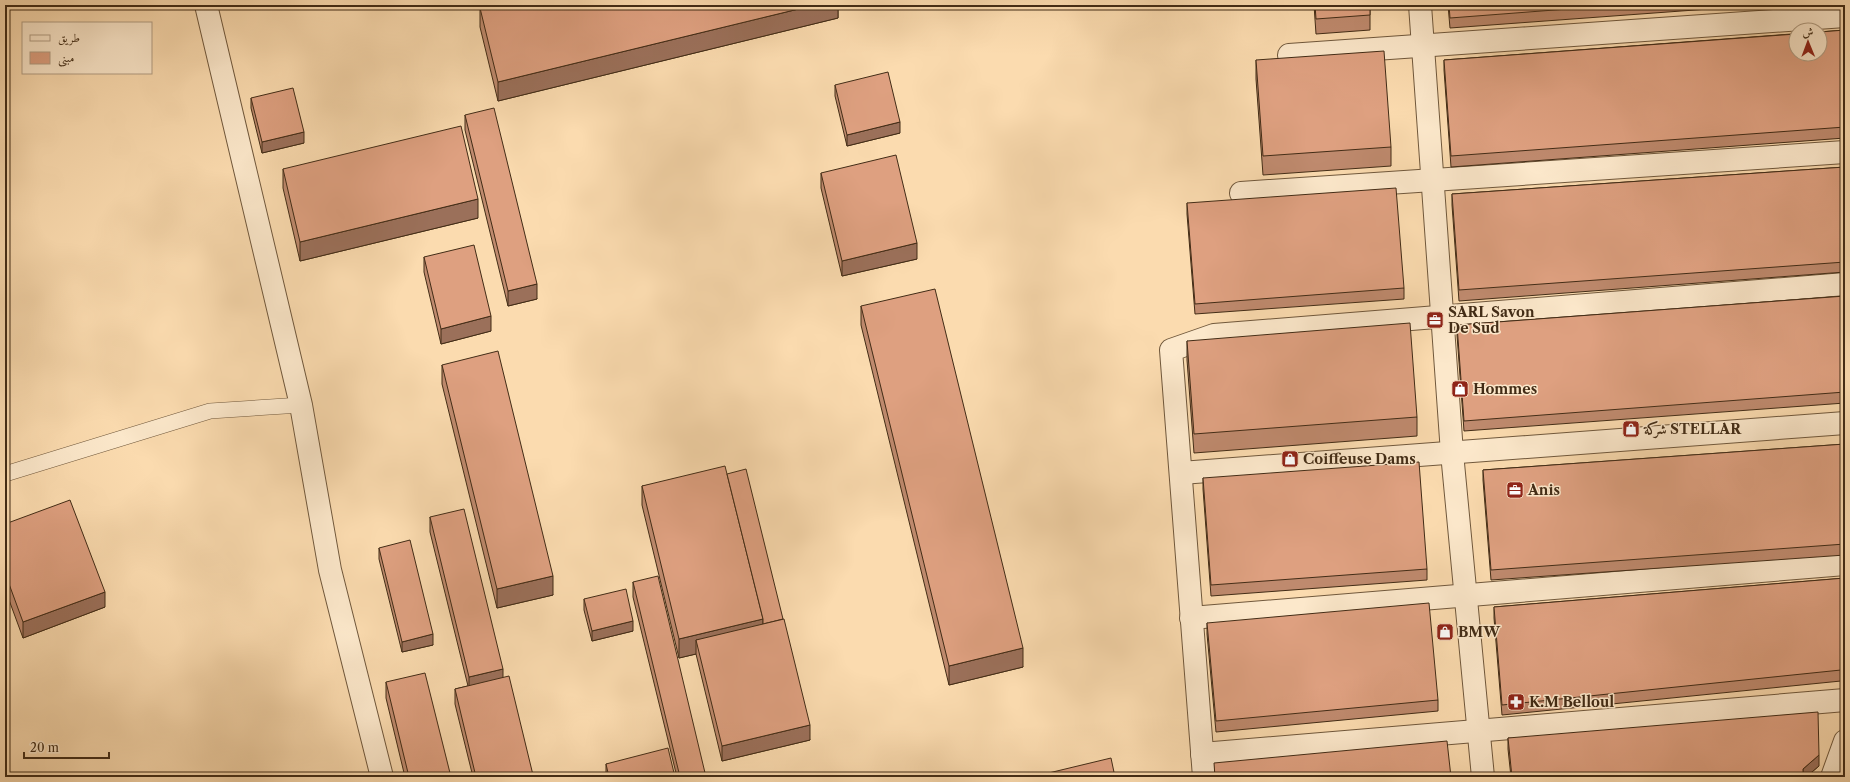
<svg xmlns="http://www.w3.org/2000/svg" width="1850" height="782" font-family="'Libre Caslon Text',Amiri,serif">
  <rect width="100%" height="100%" fill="#fbdbaf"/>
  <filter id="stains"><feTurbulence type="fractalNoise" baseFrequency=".005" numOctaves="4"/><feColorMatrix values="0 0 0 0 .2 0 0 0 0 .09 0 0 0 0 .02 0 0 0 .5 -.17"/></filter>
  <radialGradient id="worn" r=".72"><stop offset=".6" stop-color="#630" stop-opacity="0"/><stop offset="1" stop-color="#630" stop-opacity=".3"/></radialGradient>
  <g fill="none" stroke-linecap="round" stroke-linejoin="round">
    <defs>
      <polyline id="lane" points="5,474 210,411 301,405"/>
      <g id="street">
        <polyline points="206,5 301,405 330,570 382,777"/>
        <polyline points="1420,5 1452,453 1483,777"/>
        <polyline points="1289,55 1845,16"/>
        <polyline points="1241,193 1845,152"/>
        <polyline points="1181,473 1845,423"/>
        <polyline points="1191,618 1845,564"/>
        <polyline points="1202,754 1845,700"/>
        <polyline points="1204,777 1171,350 1214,335 1845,284"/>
        <polyline points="1832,777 1845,741"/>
      </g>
    </defs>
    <use href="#lane" stroke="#70583c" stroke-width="16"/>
    <use href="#street" stroke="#70583c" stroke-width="24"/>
    <use href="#lane" stroke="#fce8cb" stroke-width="15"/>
    <use href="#street" stroke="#fce8cb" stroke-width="22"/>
  </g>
  <g fill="#bf8a6e" stroke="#422c16">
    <polygon points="838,5 838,18 498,101 480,27 480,8"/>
    <polygon points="1314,5 1370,5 1370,30 1316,34"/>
    <polygon points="1448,5 1763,5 1450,28"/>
    <polygon points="1845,30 1845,138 1451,167 1444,70 1444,60"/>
    <polygon points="1256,60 1391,147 1391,166 1263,175 1256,79"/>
    <polygon points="835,85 900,133 847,146 835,96"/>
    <polygon points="251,98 304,143 262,153 251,108"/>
    <polygon points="465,115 537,299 508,306 465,130"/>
    <polygon points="1845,167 1845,272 1459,301 1452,205 1452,194"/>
    <polygon points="283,169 478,218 300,261 283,188"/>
    <polygon points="821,173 917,259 842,276 821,188"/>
    <polygon points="1187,203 1404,288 1404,299 1195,314 1187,214"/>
    <polygon points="424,257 491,331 441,344 424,272"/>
    <polygon points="1845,296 1845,403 1464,431 1457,335 1457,325"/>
    <polygon points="861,306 1023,667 949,685 861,325"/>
    <polygon points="1187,341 1417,417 1417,436 1194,453 1187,360"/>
    <polygon points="442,365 553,595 497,608 442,384"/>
    <polygon points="1845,444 1845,555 1491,580 1483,480 1483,470"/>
    <polygon points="727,474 810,740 722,761 696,654 679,658 642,505 642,486"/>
    <polygon points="1203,478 1427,569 1427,580 1211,596 1203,489"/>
    <polygon points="430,517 503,678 533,777 473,777 455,704 455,689 468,686 430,532"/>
    <polygon points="5,524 105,607 23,638 5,589"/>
    <polygon points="379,548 433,645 402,652 379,559"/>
    <polygon points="1845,578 1845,672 1841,681 1502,715 1494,618 1494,607"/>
    <polygon points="633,582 706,777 677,777 633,597"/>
    <polygon points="584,599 633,631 592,641 584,610"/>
    <polygon points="1207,623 1438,700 1438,711 1216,732 1207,634"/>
    <polygon points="386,682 451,777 405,777 386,698"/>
    <polygon points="1508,738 1819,766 1806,777 1511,777 1508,749"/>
    <polygon points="606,764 675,777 606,777"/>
  </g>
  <g fill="#9b705a" stroke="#422c16">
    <polygon points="815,5 838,5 838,18 498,101 498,82"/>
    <polygon points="900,122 900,133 847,146 847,135"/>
    <polygon points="304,132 304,143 262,153 262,142"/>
    <polygon points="478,199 478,218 300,261 300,242"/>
    <polygon points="917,243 917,259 842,276 842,261"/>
    <polygon points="537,284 537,299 508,306 508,291"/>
    <polygon points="491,316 491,331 441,344 441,329"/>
    <polygon points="553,576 553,595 497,608 497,589"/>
    <polygon points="105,592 105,607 23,638 23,622"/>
    <polygon points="763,619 763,638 696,640 696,654 679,658 679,639"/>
    <polygon points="633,621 633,631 592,641 592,631"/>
    <polygon points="433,634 433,645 402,652 402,642"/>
    <polygon points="1023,648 1023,667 949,685 949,666"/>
    <polygon points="1845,661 1845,672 1841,681 1841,670"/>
    <polygon points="503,669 503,684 469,692 469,677"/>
    <polygon points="810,725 810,740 722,761 722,746"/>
    <polygon points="1819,755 1819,766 1806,777 1803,777 1803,769"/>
    <polygon points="533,775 533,777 524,777"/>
  </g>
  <g fill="#dea080" stroke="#422c16">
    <polygon points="491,5 815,5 498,82 480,8"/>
    <polygon points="1315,5 1370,5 1370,15 1316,19"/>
    <polygon points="1449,5 1620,5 1450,18"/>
    <polygon points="1845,30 1845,127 1451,156 1444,60 1796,34 1796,54 1820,54 1820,32"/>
    <polygon points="1384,51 1391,147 1263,156 1256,60"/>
    <polygon points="888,72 900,122 847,135 835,85"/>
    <polygon points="293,88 304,132 262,142 251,98"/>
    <polygon points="494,108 537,284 508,291 465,115"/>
    <polygon points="461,126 478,199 300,242 283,169"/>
    <polygon points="896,155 917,243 842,261 821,173"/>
    <polygon points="1845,167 1845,262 1459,290 1452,194"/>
    <polygon points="1396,188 1404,288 1195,304 1187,203"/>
    <polygon points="474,245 491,316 441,329 424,257"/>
    <polygon points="935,289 1023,648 949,666 861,306"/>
    <polygon points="1845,296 1845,392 1464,421 1457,325"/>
    <polygon points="1410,323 1417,417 1194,434 1187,341"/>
    <polygon points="498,351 553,576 497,589 442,365"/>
    <polygon points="1845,444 1845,544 1491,570 1483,470"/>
    <polygon points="1419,462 1427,569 1211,585 1203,478"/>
    <polygon points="725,466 763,619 679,639 642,486"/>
    <polygon points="746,469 783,619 763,624 763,619 727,474"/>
    <polygon points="70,500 105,592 23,622 5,573 5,524"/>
    <polygon points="464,509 503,669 469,677 430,517"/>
    <polygon points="410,540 433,634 402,642 379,548"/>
    <polygon points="658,576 706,777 680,777 633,582"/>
    <polygon points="1845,578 1845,661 1841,670 1502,705 1494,607"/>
    <polygon points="626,589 633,621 592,631 584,599"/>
    <polygon points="1429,603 1438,700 1216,721 1207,623"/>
    <polygon points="784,619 810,725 722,746 696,640"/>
    <polygon points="425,673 451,777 409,777 386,682"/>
    <polygon points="509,676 533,775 524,777 476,777 455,689"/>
    <polygon points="1818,712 1819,755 1803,769 1803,777 1512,777 1508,738"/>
    <polygon points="1447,741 1451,777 1215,777 1214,763"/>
    <polygon points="668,748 675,777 609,777 606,764"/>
    <polygon points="1111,758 1115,777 1032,777"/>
  </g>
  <defs>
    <symbol id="office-square" viewBox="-11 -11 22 22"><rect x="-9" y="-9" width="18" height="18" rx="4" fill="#8f2418" stroke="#fce8cb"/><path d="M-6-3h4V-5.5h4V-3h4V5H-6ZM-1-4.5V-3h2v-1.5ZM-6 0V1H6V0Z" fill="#fff"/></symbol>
    <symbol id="shop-square" viewBox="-11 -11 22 22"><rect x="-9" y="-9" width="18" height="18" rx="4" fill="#8f2418" stroke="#fce8cb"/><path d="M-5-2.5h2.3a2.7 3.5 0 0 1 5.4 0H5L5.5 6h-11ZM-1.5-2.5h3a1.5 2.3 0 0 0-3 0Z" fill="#fff"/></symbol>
    <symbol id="pharmacy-square" viewBox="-11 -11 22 22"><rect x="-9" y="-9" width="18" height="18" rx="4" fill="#8f2418" stroke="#fce8cb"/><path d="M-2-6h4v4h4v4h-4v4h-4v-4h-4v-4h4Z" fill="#fff"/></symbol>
  </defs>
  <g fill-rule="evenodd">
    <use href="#office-square" x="1425" y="310" width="20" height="20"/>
    <use href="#shop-square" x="1450" y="379" width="20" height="20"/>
    <use href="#shop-square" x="1621" y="419" width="20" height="20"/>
    <use href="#shop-square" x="1280" y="449" width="20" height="20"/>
    <use href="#office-square" x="1505" y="480" width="20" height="20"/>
    <use href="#shop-square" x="1435" y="622" width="20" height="20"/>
    <use href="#pharmacy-square" x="1506" y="692" width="20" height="20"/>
  </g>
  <g text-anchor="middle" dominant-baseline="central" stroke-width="3" stroke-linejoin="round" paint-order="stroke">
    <g font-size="14" font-weight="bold" fill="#422c16" stroke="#fce8cb" text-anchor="start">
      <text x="1448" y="312">SARL Savon<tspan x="1448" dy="16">De Sud</tspan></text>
      <text x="1473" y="389">Hommes</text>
      <text x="1644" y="429">شركة STELLAR</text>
      <text x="1303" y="459">Coiffeuse Dams</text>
      <text x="1528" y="490">Anis</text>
      <text x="1458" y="632">BMW</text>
      <text x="1529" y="702">K.M Belloul</text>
    </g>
  </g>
  <rect width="1850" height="782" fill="none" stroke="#fbdbaf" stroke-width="20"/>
  <rect x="6" y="6" width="1838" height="770" fill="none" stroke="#422c16" stroke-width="2"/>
  <rect x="10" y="10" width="1830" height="762" fill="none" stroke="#422c16"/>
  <rect x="22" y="22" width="130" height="52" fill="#fce8cb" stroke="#b29d83"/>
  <rect x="30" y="35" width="20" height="6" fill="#fce8cb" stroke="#b29d83"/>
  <text x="58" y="42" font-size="12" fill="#422c16">طريق</text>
  <rect x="30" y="52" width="20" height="12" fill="#dea080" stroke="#b29d83"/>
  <text x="58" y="62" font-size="12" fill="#422c16">مبنى</text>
  <g transform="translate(1808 42) rotate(359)"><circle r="19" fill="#fce8cb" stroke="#b29d83"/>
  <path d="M0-3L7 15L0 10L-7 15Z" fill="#8f2418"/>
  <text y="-6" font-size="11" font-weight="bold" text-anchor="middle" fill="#422c16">ش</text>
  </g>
  <path d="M24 752v6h85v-6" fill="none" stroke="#422c16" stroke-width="2"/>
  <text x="30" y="752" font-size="12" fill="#422c16" stroke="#fce8cb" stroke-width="3" paint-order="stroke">20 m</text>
  <rect width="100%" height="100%" filter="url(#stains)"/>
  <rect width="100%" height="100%" fill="url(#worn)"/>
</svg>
